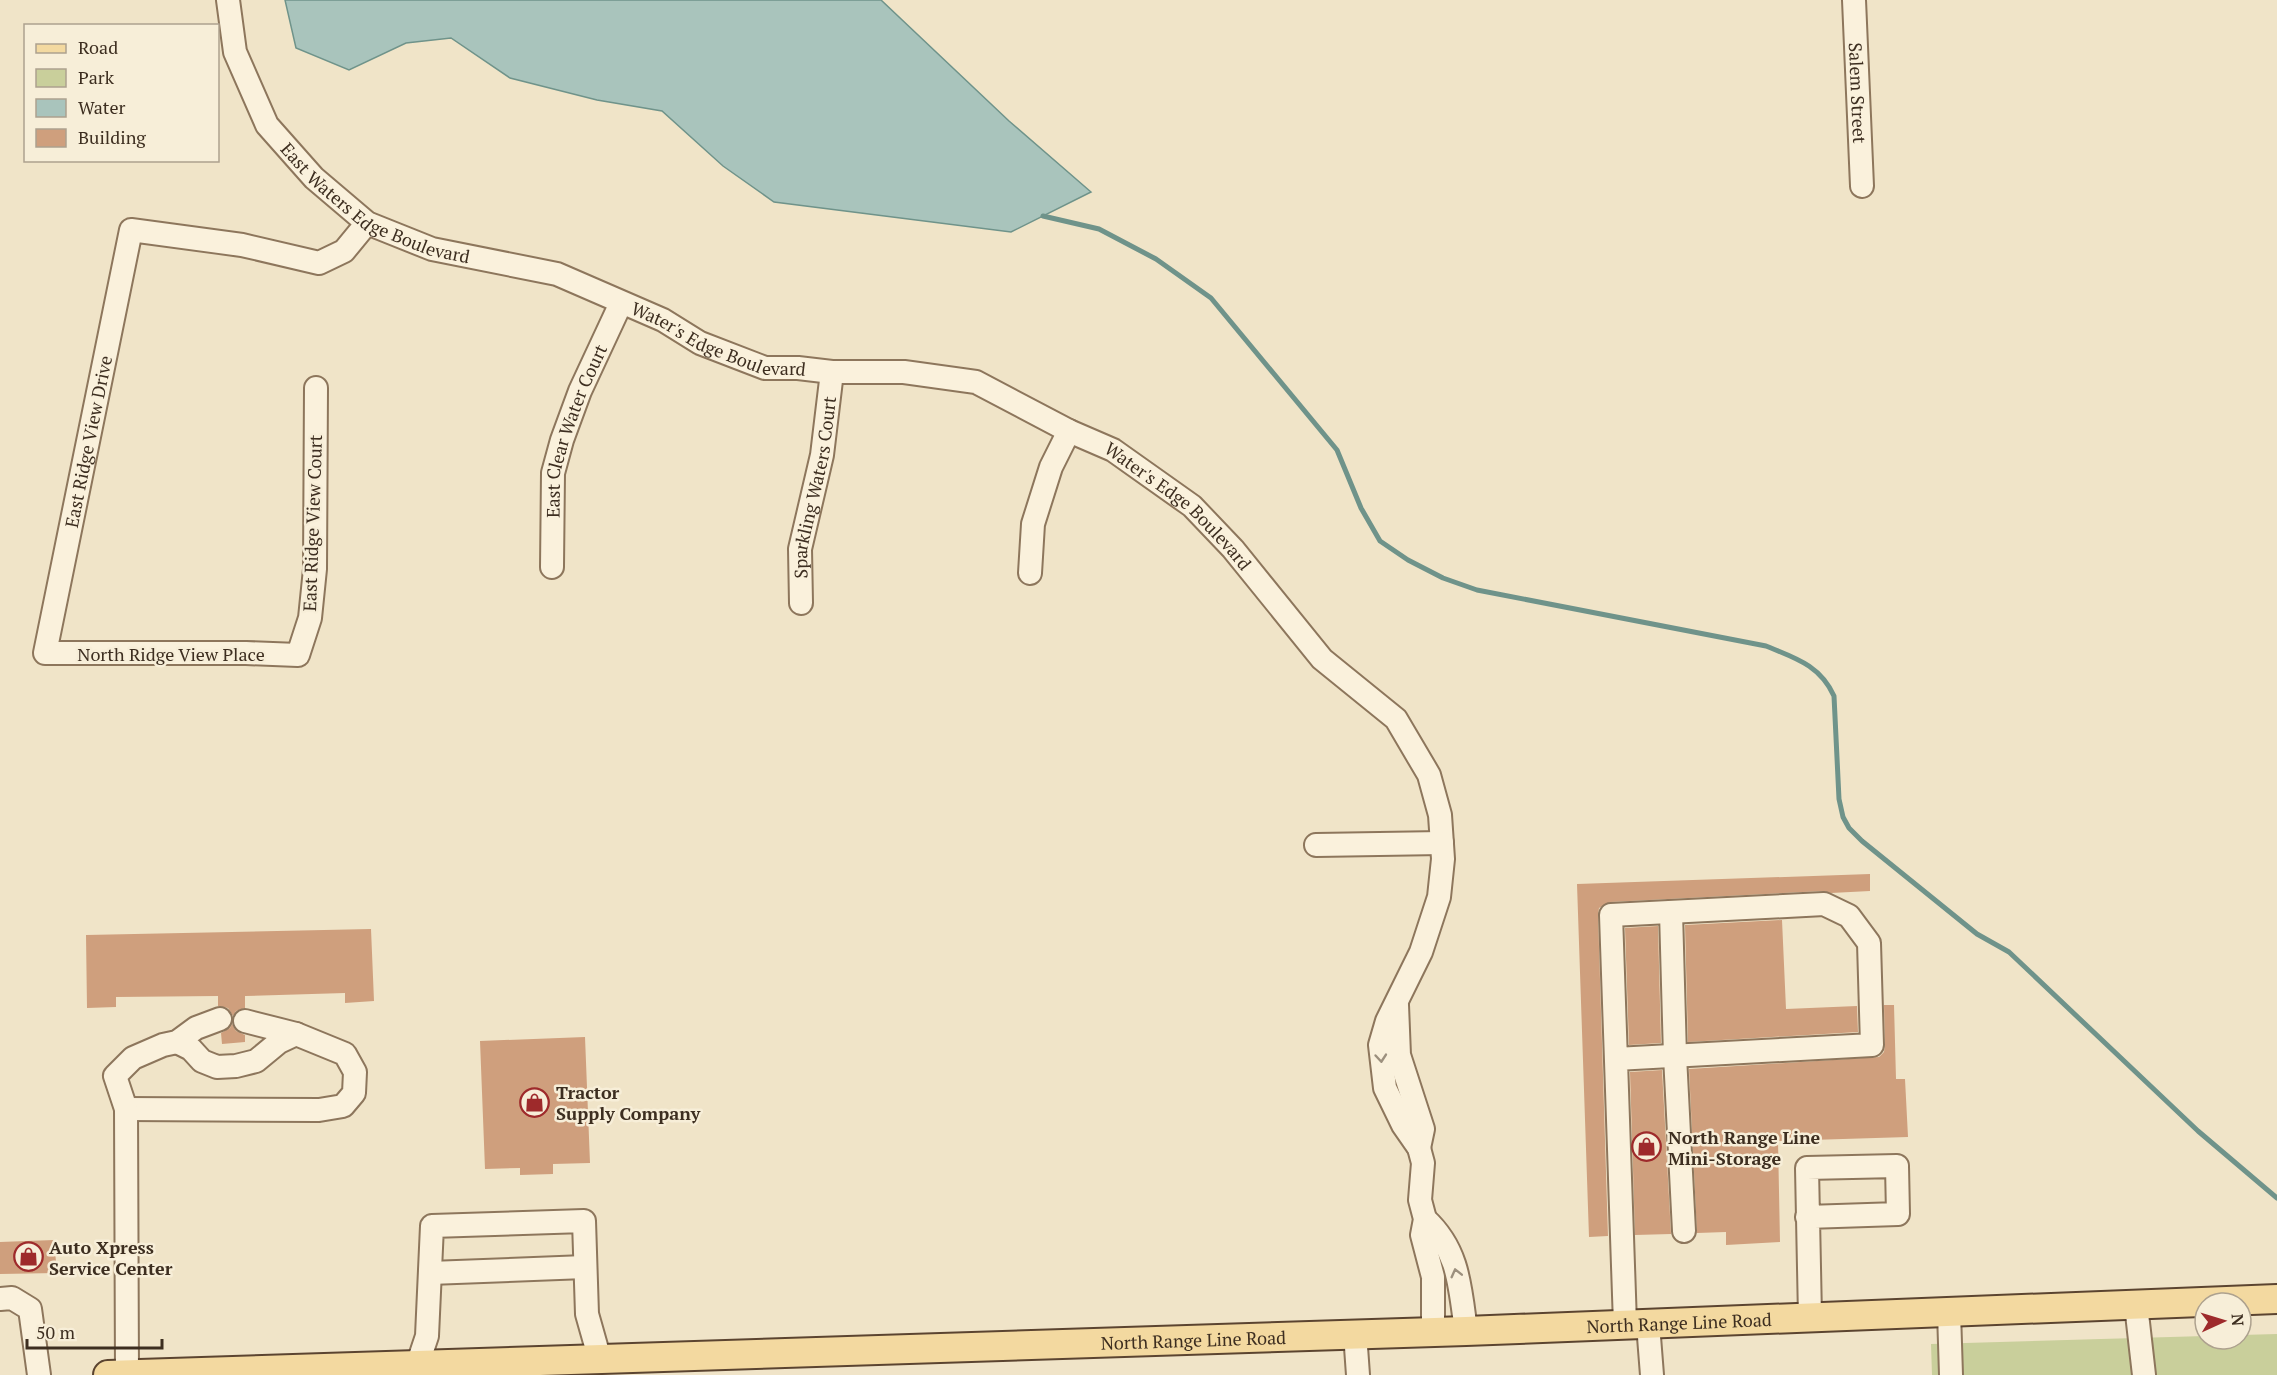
<svg xmlns="http://www.w3.org/2000/svg" width="2277" height="1375" font-family="'PT Serif',serif">
  <rect width="100%" height="100%" fill="#f0e4c8"/>
  <polygon fill="#c9cf9b" points="2277,1334 2277,1375 1932,1375 1931,1344 2205,1336 2205,1339 2241,1339 2241,1335"/>
  <polygon fill="#a9c4bc" stroke="#6f938a" stroke-width="1.5" points="285,0 881,0 1009,121 1091,192 1011,232 774,202 723,166 662,111 597,100 510,78 451,38 406,43 349,70 296,48"/>
  <g fill="none" stroke-linecap="round" stroke-linejoin="round">
    <path stroke="#6f938a" stroke-width="5" d="M1043,216L1099,229L1156,259L1211,298L1337,450L1361,508L1380,541L1408,560L1443,578L1477,590L1766,646C1795,658 1820,665 1834,696L1839,799L1843,817L1849,828L1862,841L1977,934L2009,952L2198,1131L2277,1198"/>
  </g>
  <g fill="#cf9f7d">
    <polygon points="1870,874 1870,891 1831,893 1823,891 1610,902 1599,908 1598,915 1608,1236 1589,1237 1577,884"/>
    <polygon points="1782,920 1786,1009 1857,1006 1858,1032 1688,1042 1685,925"/>
    <polygon points="1658,926 1661,1043 1629,1045 1625,928"/>
    <polygon points="371,929 374,1001 345,1003 345,993 245,996 245,1008 236,1011 233,1016 228,1008 218,1006 218,996 116,997 116,1007 87,1008 86,935"/>
    <polygon points="1884,1005 1894,1005 1896,1079 1905,1079 1908,1137 1778,1141 1780,1242 1726,1245 1726,1232 1697,1233 1689,1069 1879,1057 1884,1052 1885,1045"/>
    <polygon points="232,1024 236,1031 245,1035 245,1042 222,1044 221,1033 230,1028"/>
    <polygon points="585,1037 590,1163 553,1164 553,1174 520,1175 520,1168 485,1169 480,1041"/>
    <polygon points="1662,1070 1671,1234 1635,1235 1630,1072"/>
    <polygon points="54,1240 57,1273 0,1274 0,1242"/>
  </g>
  <g fill="none" stroke-linecap="round" stroke-linejoin="round">
    <defs>
      <g id="minor">
        <path id="s1" d="M228,0L235,52L267,125L314,178L367,223L432,249L557,274L663,320L700,343L765,368H798L832,372H904L976,382L1069,431L1113,450L1192,506L1233,549L1322,659L1396,719L1429,775L1440,815L1443,859L1439,897L1421,952L1387,1021L1380,1045L1385,1088L1403,1125L1419,1148L1423,1163L1420,1200L1425,1219L1422,1235L1433,1277V1332"/>
        <path id="s2" d="M1854,0L1862,186"/>
        <path id="s3" d="M316,388L315,569L310,618L298,655L246,653H45L131,230L242,245L319,263L344,251L367,223"/>
        <path id="s4" d="M552,567L553,473L562,440L580,391L621,303"/>
        <polyline points="1030,573 1033,524 1051,467 1069,431"/>
        <path id="s5" d="M801,603L800,549L822,455L832,372"/>
        <polyline points="1316,845 1442,843"/>
        <polyline points="1671,912 1675,1056 1684,1231"/>
        <polyline points="1397,1005 1399,1055 1423,1129 1419,1148"/>
        <polyline points="177,1042 191,1049 202,1061 217,1067 236,1066 256,1061 279,1042 296,1034"/>
        <polyline points="1616,1059 1872,1045 1869,943 1849,916 1824,904 1611,915 1625,1324"/>
        <polyline points="126,1109 319,1110 343,1106 354,1093 355,1072 345,1054 296,1034 245,1021"/>
        <polyline points="1807,1217 1898,1214 1897,1166 1807,1168 1810,1317"/>
        <path d="M1425,1219C1459,1250 1460,1287 1466,1331"/>
        <polyline points="430,1273 585,1267"/>
        <polyline points="0,1299 12,1298 30,1309 39,1375"/>
        <polyline points="2136,1305 2144,1375"/>
        <polyline points="1949,1312 1951,1375"/>
        <polyline points="1648,1324 1652,1375"/>
        <polyline points="1355,1333 1358,1375"/>
        <polyline points="417,1366 427,1336 432,1226 584,1221 587,1314 600,1360"/>
        <polyline points="127,1375 126,1109 115,1076 133,1058 163,1045 177,1042 196,1028 220,1019"/>
      </g>
      <g id="major">
        <path id="s6" d="M108,1375L1466,1331L2277,1299"/>
      </g>
    </defs>
    <use href="#minor" stroke="#8d765c" stroke-width="26"/>
    <use href="#major" stroke="#5b4430" stroke-width="32"/>
    <use href="#minor" stroke="#faf1dc" stroke-width="22"/>
    <use href="#major" stroke="#f3d9a0" stroke-width="28"/>
  </g>
  <defs><path id="oneway-chevron" d="M-2-3.5L2.5 0L-2 3.5" fill="none" stroke-width="1.6" stroke-linecap="round" stroke-linejoin="round" transform="scale(1.5)"/></defs>
  <g stroke="#9c907e">
    <use href="#oneway-chevron" transform="translate(1381 1058) rotate(85)"/>
    <use href="#oneway-chevron" transform="translate(1456 1273) rotate(-104)"/>
  </g>
  <defs>
    <symbol id="shop-ring" viewBox="-11 -11 22 22"><circle r="9.5" fill="#f7eed8" stroke="#9e2a2b" stroke-width="1.5"/><path d="M-5-2.5h2.3a2.7 3.5 0 0 1 5.4 0H5L5.5 6h-11ZM-1.5-2.5h3a1.5 2.3 0 0 0-3 0Z" fill="#9e2a2b"/></symbol>
  </defs>
  <g fill-rule="evenodd">
    <use href="#shop-ring" x="518" y="1086" width="33" height="33"/>
    <use href="#shop-ring" x="1630" y="1130" width="33" height="33"/>
    <use href="#shop-ring" x="12" y="1240" width="33" height="33"/>
  </g>
  <g text-anchor="middle" dominant-baseline="central" stroke-width="5" stroke-linejoin="round" paint-order="stroke">
    <g font-size="18" fill="#3d2e20" stroke="#f7eed8">
      <text stroke="none"><textPath href="#s2" startOffset="93">Salem Street</textPath></text>
      <text stroke="none"><textPath href="#s1" startOffset="270">East Waters Edge Boulevard</textPath></text>
      <text stroke="none"><textPath href="#s1" startOffset="646">Water's Edge Boulevard</textPath></text>
      <text stroke="none"><textPath href="#s4" startOffset="140">East Clear Water Court</textPath></text>
      <text stroke="none"><textPath href="#s3" startOffset="738">East Ridge View Drive</textPath></text>
      <text stroke="none"><textPath href="#s5" startOffset="117">Sparkling Waters Court</textPath></text>
      <text stroke="none"><textPath href="#s1" startOffset="1150">Water's Edge Boulevard</textPath></text>
      <text transform="translate(312 523) rotate(-88)">East Ridge View Court</text>
      <text x="171" y="654">North Ridge View Place</text>
      <text stroke="none"><textPath href="#s6" startOffset="1572">North Range Line Road</textPath></text>
      <text stroke="none"><textPath href="#s6" startOffset="1086">North Range Line Road</textPath></text>
    </g>
    <g font-size="18" font-weight="bold" fill="#3d2e20" stroke="#f7eed8" text-anchor="start">
      <text x="556" y="1092">Tractor<tspan x="556" dy="21">Supply Company</tspan></text>
      <text x="1668" y="1137">North Range Line<tspan x="1668" dy="21">Mini-Storage</tspan></text>
      <text x="49" y="1247">Auto Xpress<tspan x="49" dy="21">Service Center</tspan></text>
    </g>
  </g>
  <rect x="24" y="24" width="195" height="138" fill="#f7eed8" stroke="#ada18e" stroke-width="1.5"/>
  <rect x="36" y="44" width="30" height="9" fill="#f3d9a0" stroke="#ada18e" stroke-width="1.5"/>
  <text x="78" y="54" font-size="18" fill="#3d2e20">Road</text>
  <rect x="36" y="69" width="30" height="18" fill="#c9cf9b" stroke="#ada18e" stroke-width="1.5"/>
  <text x="78" y="84" font-size="18" fill="#3d2e20">Park</text>
  <rect x="36" y="99" width="30" height="18" fill="#a9c4bc" stroke="#ada18e" stroke-width="1.5"/>
  <text x="78" y="114" font-size="18" fill="#3d2e20">Water</text>
  <rect x="36" y="129" width="30" height="18" fill="#cf9f7d" stroke="#ada18e" stroke-width="1.5"/>
  <text x="78" y="144" font-size="18" fill="#3d2e20">Building</text>
  <g transform="translate(2223 1321) rotate(86)"><circle r="28" fill="#f7eed8" stroke="#ada18e" stroke-width="1.5"/>
  <path d="M0-4.5L10 22L0 15L-10 22Z" fill="#9e2a2b"/>
  <text y="-9" font-size="16" font-weight="bold" text-anchor="middle" fill="#3d2e20">N</text>
  </g>
  <path d="M27 1339v9h135v-9" fill="none" stroke="#3d2e20" stroke-width="3"/>
  <text x="36" y="1339" font-size="18" fill="#3d2e20" stroke="#f7eed8" stroke-width="4.5" paint-order="stroke">50 m</text>
</svg>
